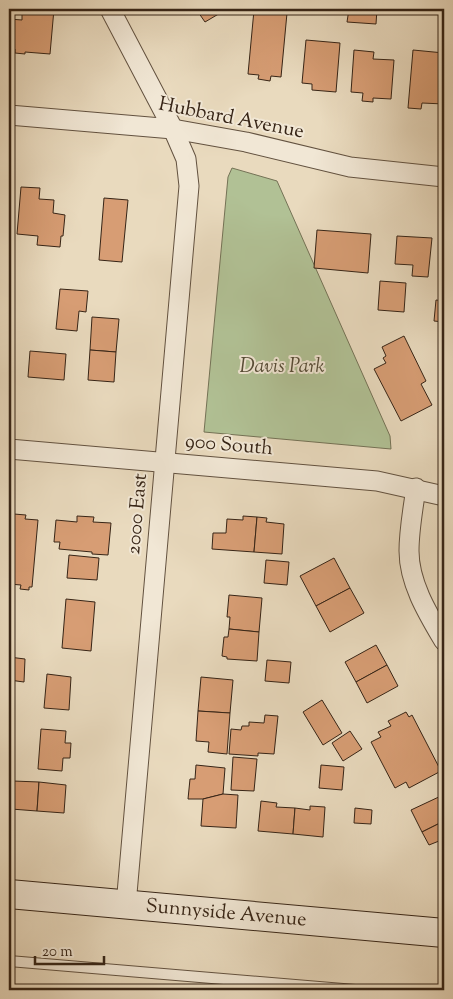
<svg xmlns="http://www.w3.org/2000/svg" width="453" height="999" font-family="'Sorts Mill Goudy',serif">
  <rect width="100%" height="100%" fill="#e9dabe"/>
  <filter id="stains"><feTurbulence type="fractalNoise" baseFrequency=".004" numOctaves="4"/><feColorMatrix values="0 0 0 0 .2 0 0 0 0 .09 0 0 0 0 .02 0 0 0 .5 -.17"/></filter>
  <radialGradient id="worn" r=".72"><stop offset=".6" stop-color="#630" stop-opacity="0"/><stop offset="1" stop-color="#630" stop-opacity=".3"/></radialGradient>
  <polygon fill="#b1c195" stroke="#747256" points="232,168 277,181 390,436 391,449 204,432 228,177"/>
  <g fill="#d79d74" stroke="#362416">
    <polygon points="22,9 54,9 50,54 25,52 25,54 15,53 15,49 9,49 9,19 22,20"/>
    <polygon points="196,9 227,9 205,22"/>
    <polygon points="349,9 377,9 376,24 347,22"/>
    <polygon points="254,10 287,13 281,77 271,76 270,81 258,79 259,75 248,74"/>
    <polygon points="306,40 340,43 336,92 312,90 312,84 302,83"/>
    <polygon points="354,50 374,52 373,59 394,60 391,99 373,98 373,102 362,101 363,93 351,92"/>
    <polygon points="413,50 444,53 444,104 422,103 421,109 408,108"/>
    <polygon points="21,187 40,188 39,199 54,200 53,213 65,215 63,236 61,236 60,247 37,245 38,236 17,234"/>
    <polygon points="104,198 128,200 122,262 99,260"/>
    <polygon points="317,230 371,234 368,273 314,268"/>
    <polygon points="397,236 432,238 428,277 412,276 413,265 395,264"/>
    <polygon points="380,281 406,283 404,312 378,310"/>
    <polygon points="60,289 88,291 86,312 79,311 77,331 56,329"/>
    <polygon points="436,300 444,301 444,322 434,321"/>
    <polygon points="92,317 119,319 116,352 90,350"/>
    <polygon points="404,336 426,381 421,384 432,405 401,421 374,369 386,363 383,358 386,356 382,347"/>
    <polygon points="90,350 116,352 114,382 88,380"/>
    <polygon points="30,351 66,354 64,380 28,377"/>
    <polygon points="442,355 444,355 444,380 440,379"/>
    <polygon points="14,514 26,515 25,519 38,520 32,587 29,587 29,590 20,589 21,585 9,584 9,519 14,519"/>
    <polygon points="77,516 94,517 93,522 111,523 108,555 92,554 92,552 59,549 60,542 54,542 56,520 77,522"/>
    <polygon points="243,516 257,517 254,552 212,549 213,533 226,533 227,519 243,520"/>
    <polygon points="257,517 267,518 266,522 284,524 282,554 254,552"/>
    <polygon points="69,555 99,558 97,580 67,578"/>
    <polygon points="334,558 350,588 316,606 300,576"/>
    <polygon points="266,560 289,562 287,585 264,583"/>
    <polygon points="350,588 364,613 330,632 316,606"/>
    <polygon points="229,595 262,598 259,632 229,629 230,617 227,617"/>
    <polygon points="66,599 95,602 91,651 62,648"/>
    <polygon points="229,629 259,632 257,661 227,659 227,657 222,656 224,637 228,637"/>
    <polygon points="376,645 387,665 356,682 345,662"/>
    <polygon points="9,657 25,659 24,682 9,680"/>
    <polygon points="267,660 291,662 289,683 265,681"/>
    <polygon points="387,665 398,686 367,703 356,682"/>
    <polygon points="47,674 71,677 69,710 44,708"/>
    <polygon points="201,677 233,680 230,713 198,711"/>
    <polygon points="322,700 342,733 323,745 303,712"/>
    <polygon points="198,711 230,713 227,754 208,752 209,742 196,741"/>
    <polygon points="406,712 409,717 412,715 441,771 409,788 406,782 395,788 371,742 381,737 378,732 391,726 388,721"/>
    <polygon points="265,715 278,716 274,754 258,753 258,756 229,754 231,729 241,730 242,726 249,726 249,722 264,723"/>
    <polygon points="41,729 66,731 65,743 71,743 70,758 63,758 62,771 38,769"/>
    <polygon points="350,731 362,749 343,761 332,743"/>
    <polygon points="233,757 257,759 254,791 231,790"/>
    <polygon points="196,765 225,768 223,794 203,799 188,799 190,779 195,779"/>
    <polygon points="321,765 344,767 342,790 319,788"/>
    <polygon points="13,781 39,782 37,811 11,809"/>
    <polygon points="39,782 66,785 64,813 37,811"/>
    <polygon points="223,794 238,795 236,828 201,826 203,799"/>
    <polygon points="443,795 444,821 422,832 411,810"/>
    <polygon points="261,801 277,803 276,807 295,808 293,834 258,831"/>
    <polygon points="310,806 325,807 323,837 293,834 295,808 310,810"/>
    <polygon points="355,808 372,810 371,824 354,823"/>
    <polygon points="444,821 444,852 439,841 429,845 422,832"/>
  </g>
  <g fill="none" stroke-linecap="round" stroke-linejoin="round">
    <defs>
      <polyline id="service" points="9,961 355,990"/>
      <g id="minor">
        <polyline points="110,9 173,129 186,159 189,186 126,905"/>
        <polyline points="9,115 173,129 246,142 350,167 444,177"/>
        <polyline points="9,449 377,481 444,496"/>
        <path d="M416,488C413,509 409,530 409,551C409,583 428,614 444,641"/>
      </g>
      <polyline id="secondary" points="9,894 444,933"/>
    </defs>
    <use href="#service" stroke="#635240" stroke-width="12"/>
    <use href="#minor" stroke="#635240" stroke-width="21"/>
    <use href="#secondary" stroke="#362416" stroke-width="30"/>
    <use href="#service" stroke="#f1e7d5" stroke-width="10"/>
    <use href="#minor" stroke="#f1e7d5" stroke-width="19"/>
    <use href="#secondary" stroke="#f1e7d5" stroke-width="28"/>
  </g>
  <g text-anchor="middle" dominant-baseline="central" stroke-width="4" stroke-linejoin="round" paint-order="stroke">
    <g font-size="20" fill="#362416" stroke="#f1e7d5">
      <text transform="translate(231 119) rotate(11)">Hubbard Avenue</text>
      <text transform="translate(229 446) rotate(5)">900 South</text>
      <text transform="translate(138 514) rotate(-85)">2000 East</text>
      <text transform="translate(226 914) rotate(5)">Sunnyside Avenue</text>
    </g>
    <g font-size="20" font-style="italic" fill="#554b36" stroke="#f1e7d5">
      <text x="282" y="367">Davis Park</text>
    </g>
  </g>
  <rect width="453" height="999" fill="none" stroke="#e9dabe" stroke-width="30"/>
  <rect x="10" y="10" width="433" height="979" fill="none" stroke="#362416" stroke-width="2.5"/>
  <rect x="15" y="15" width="423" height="969" fill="none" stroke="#362416"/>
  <path d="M35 956v8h69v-8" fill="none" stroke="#362416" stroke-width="2.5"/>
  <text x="42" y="956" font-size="15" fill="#362416" stroke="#f1e7d5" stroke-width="4" paint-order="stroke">20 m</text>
  <rect width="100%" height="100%" filter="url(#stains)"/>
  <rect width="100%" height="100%" fill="url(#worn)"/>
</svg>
